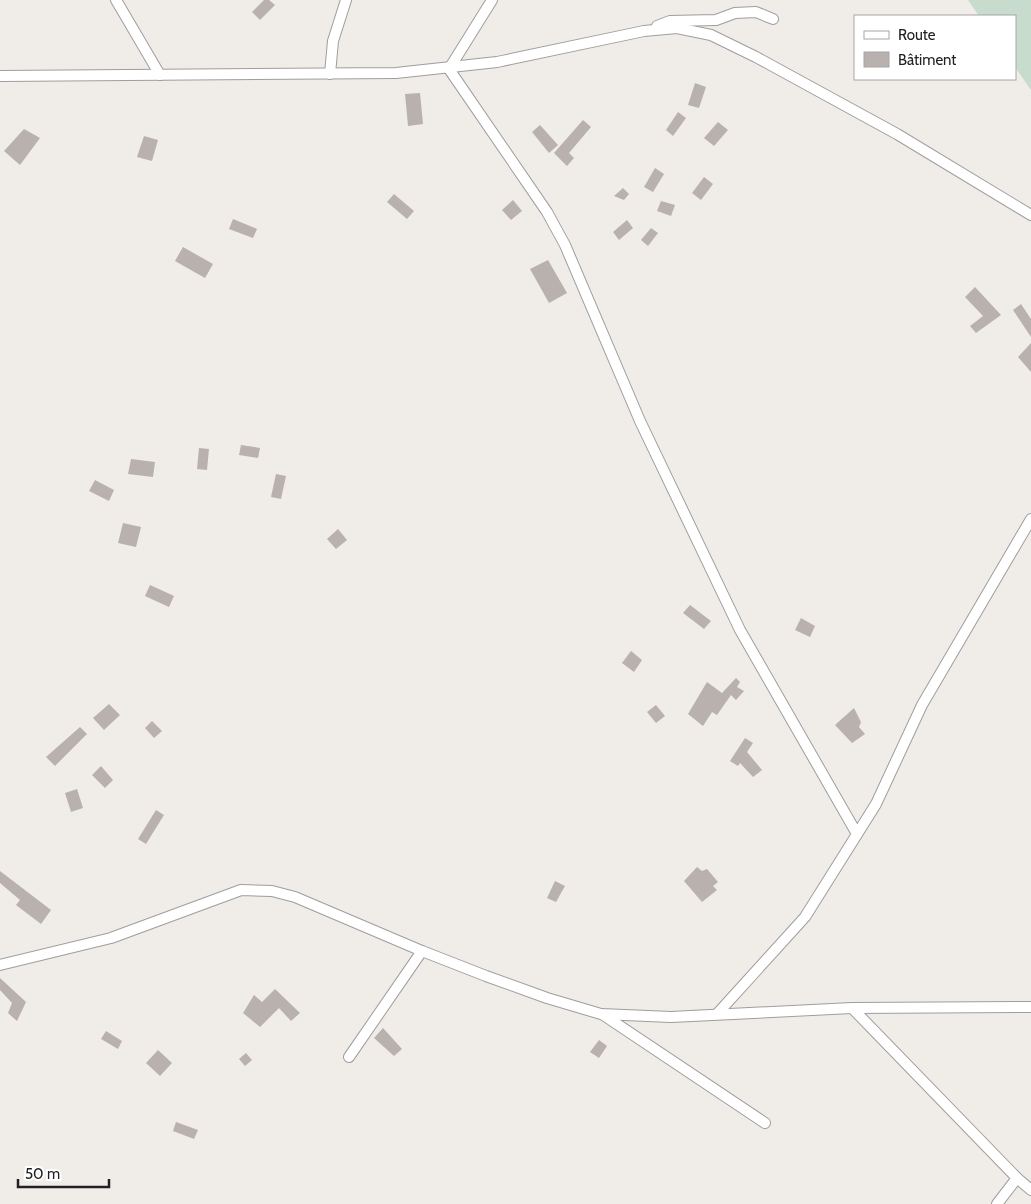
<svg xmlns="http://www.w3.org/2000/svg" width="1031" height="1204" font-family="Cabin,sans-serif">
  <rect width="100%" height="100%" fill="#f0ece8"/>
  <polygon fill="#c7dccd" points="968,0 1031,0 1031,90 1015,67 1015,16 979,16"/>
  <g fill="#b9b1ae">
    <polygon points="264,0 269,0 275,5 260,20 252,12"/>
    <polygon points="695,83 706,87 699,108 688,105"/>
    <polygon points="420,93 423,124 408,126 405,94"/>
    <polygon points="678,112 686,118 673,136 666,130"/>
    <polygon points="583,120 591,127 569,153 574,158 567,166 554,153"/>
    <polygon points="718,122 728,130 714,146 704,138"/>
    <polygon points="540,125 558,145 549,153 532,132"/>
    <polygon points="24,129 40,138 20,165 4,151"/>
    <polygon points="144,136 158,140 152,161 137,157"/>
    <polygon points="655,168 664,174 653,192 644,187"/>
    <polygon points="704,177 713,184 701,200 692,193"/>
    <polygon points="623,188 629,194 624,200 614,196"/>
    <polygon points="394,194 414,211 407,219 387,202"/>
    <polygon points="513,200 522,211 511,220 502,210"/>
    <polygon points="661,201 675,205 671,216 657,211"/>
    <polygon points="233,219 257,229 253,238 229,229"/>
    <polygon points="627,220 633,228 619,240 613,232"/>
    <polygon points="651,228 658,233 648,246 641,240"/>
    <polygon points="183,247 213,264 205,278 175,261"/>
    <polygon points="548,260 567,293 549,303 530,269"/>
    <polygon points="975,287 1001,315 976,333 970,326 983,316 965,297"/>
    <polygon points="1021,304 1031,319 1031,337 1013,310"/>
    <polygon points="1031,343 1031,372 1018,357"/>
    <polygon points="241,445 260,448 258,458 239,455"/>
    <polygon points="199,448 209,449 207,470 197,469"/>
    <polygon points="131,459 155,462 153,477 128,474"/>
    <polygon points="276,474 286,476 281,499 271,497"/>
    <polygon points="95,480 114,490 109,501 89,491"/>
    <polygon points="123,523 141,527 136,547 118,543"/>
    <polygon points="338,529 347,540 336,549 327,539"/>
    <polygon points="150,585 174,596 169,607 145,596"/>
    <polygon points="690,605 711,621 704,629 683,613"/>
    <polygon points="801,618 815,626 810,637 795,630"/>
    <polygon points="631,651 642,660 634,672 622,663"/>
    <polygon points="736,678 740,682 737,687 744,691 736,700 731,695 717,715 712,712 703,726 688,714 707,682 722,693"/>
    <polygon points="109,704 120,715 104,730 93,718"/>
    <polygon points="656,705 665,716 656,723 647,712"/>
    <polygon points="854,708 861,722 859,727 865,734 852,743 835,725"/>
    <polygon points="152,721 162,731 154,738 145,728"/>
    <polygon points="80,727 87,734 55,766 46,757"/>
    <polygon points="745,738 753,743 747,752 762,770 753,777 740,763 738,766 730,761"/>
    <polygon points="101,766 113,780 105,788 92,775"/>
    <polygon points="77,789 83,808 71,812 65,793"/>
    <polygon points="156,810 164,815 146,844 138,839"/>
    <polygon points="697,867 702,871 707,869 718,882 713,886 717,890 702,902 684,881"/>
    <polygon points="0,871 51,910 41,924 16,905 20,900 0,883"/>
    <polygon points="555,881 565,886 556,902 547,898"/>
    <polygon points="0,978 26,1002 17,1021 8,1013 12,1003 0,990"/>
    <polygon points="275,989 300,1013 291,1021 279,1008 260,1027 243,1013 254,995 262,1002"/>
    <polygon points="383,1028 402,1049 394,1056 374,1038"/>
    <polygon points="106,1031 122,1041 118,1049 101,1039"/>
    <polygon points="599,1040 607,1046 599,1058 590,1052"/>
    <polygon points="158,1050 172,1063 160,1076 146,1063"/>
    <polygon points="246,1053 252,1060 245,1066 239,1059"/>
    <polygon points="176,1122 198,1130 194,1139 173,1131"/>
  </g>
  <g fill="none" stroke-linecap="round" stroke-linejoin="round">
    <defs>
      <g id="minor">
        <polyline points="116,0 160,75"/>
        <polyline points="492,0 449,69 547,212 565,245 640,421 740,630 857,834"/>
        <polyline points="657,26 670,21 716,20 735,13 756,12 773,19"/>
        <polyline points="330,74 333,41 346,0"/>
        <polyline points="0,76 396,73 497,62 644,31 677,28 711,35 756,57 897,134 1031,215"/>
        <polyline points="0,965 111,938 241,890 272,891 295,897 422,951 486,976 547,998 601,1014 671,1017 852,1008 1031,1007"/>
        <polyline points="852,1008 1017,1178 1031,1190"/>
        <polyline points="602,1014 765,1123"/>
        <polyline points="717,1014 805,917 876,804 922,705 1031,519"/>
        <polyline points="349,1057 422,951"/>
        <polyline points="997,1204 1017,1178"/>
      </g>
    </defs>
    <use href="#minor" stroke="#9e9e9e" stroke-width="12"/>
    <use href="#minor" stroke="#fff" stroke-width="10"/>
  </g>
  <rect x="854" y="15" width="162" height="65" fill="#ffffff" stroke="#a6a6a6"/>
  <rect x="864" y="31" width="25" height="8" fill="#ffffff" stroke="#a6a6a6"/>
  <text x="898" y="40" font-size="15" fill="#212121">Route</text>
  <rect x="864" y="52" width="25" height="15" fill="#b9b1ae" stroke="#a6a6a6"/>
  <text x="898" y="65" font-size="15" fill="#212121">Bâtiment</text>
  <path d="M18 1179v8h91v-8" fill="none" stroke="#212121" stroke-width="2.5"/>
  <text x="25" y="1179" font-size="15" fill="#212121" stroke="#ffffff" stroke-width="4" paint-order="stroke">50 m</text>
</svg>
